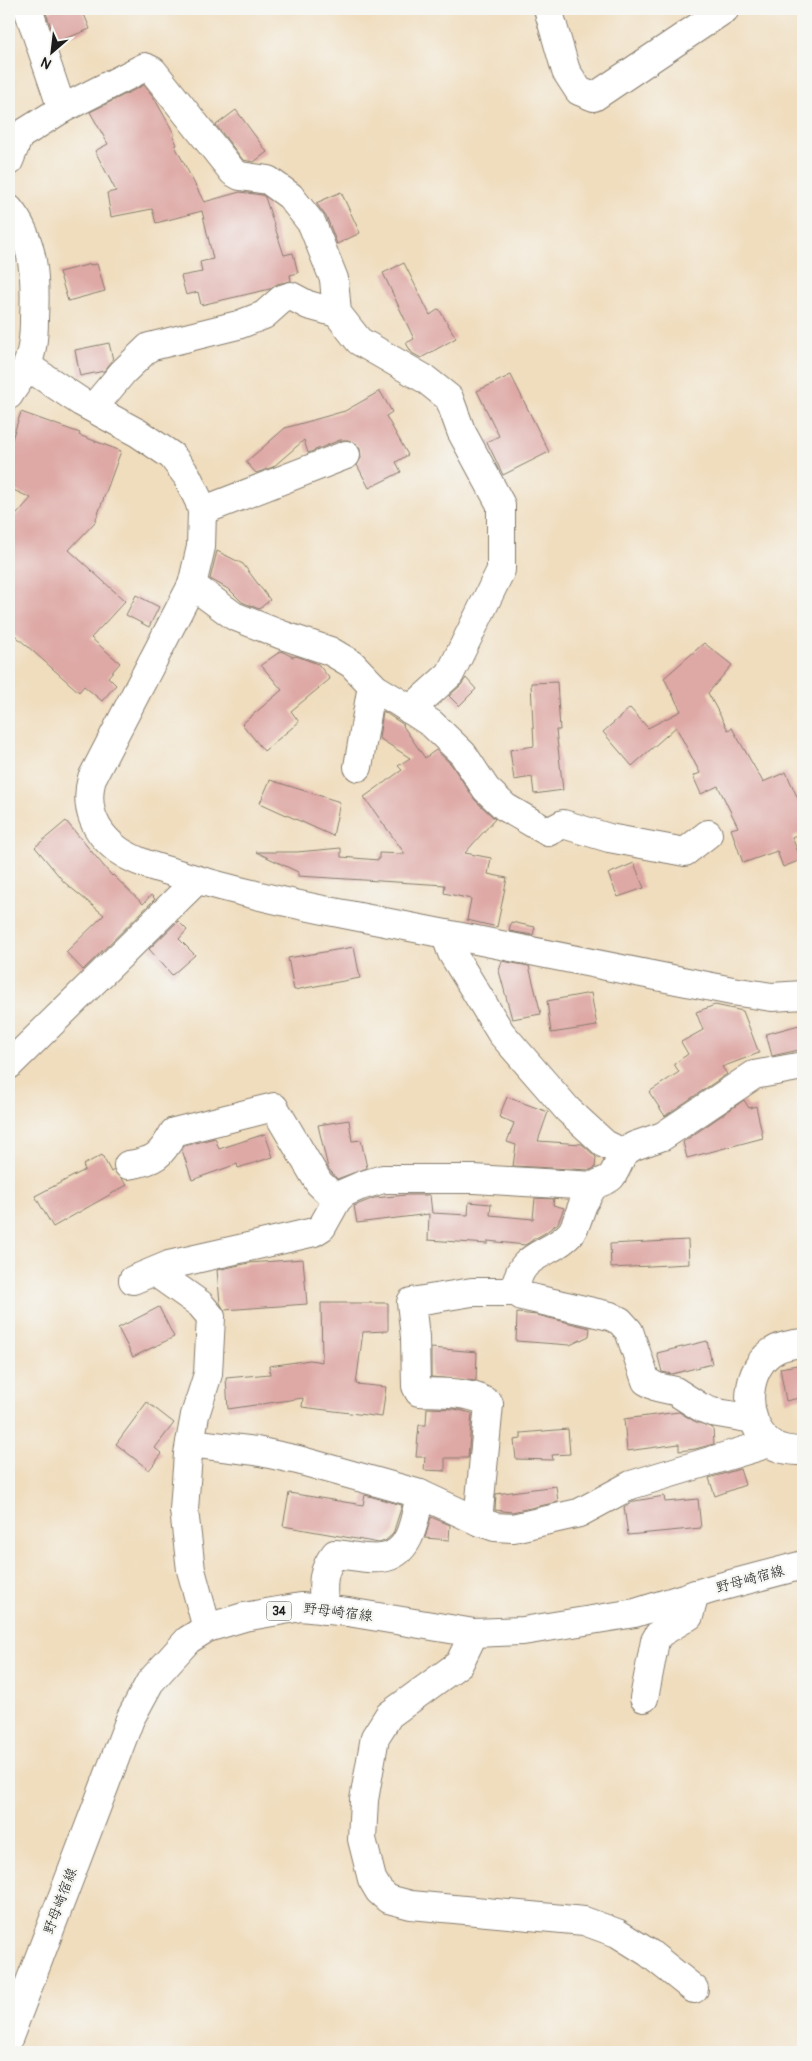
<svg xmlns="http://www.w3.org/2000/svg" width="812" height="2061" font-family="Pangolin,'Klee One',sans-serif">
  <rect width="100%" height="100%" fill="#f6f6f2"/>
  <filter id="ink" filterUnits="userSpaceOnUse"><feTurbulence type="fractalNoise" baseFrequency=".02" numOctaves="2"/><feDisplacementMap in="SourceGraphic" scale="10" xChannelSelector="R" yChannelSelector="G"/><feConvolveMatrix kernelMatrix="1 2 1 2 8 2 1 2 1" color-interpolation-filters="sRGB"/></filter>
  <filter id="wash" filterUnits="userSpaceOnUse"><feTurbulence type="fractalNoise" baseFrequency=".0096" numOctaves="4" result="noise"/><feDisplacementMap in="SourceGraphic" scale="20" xChannelSelector="R" yChannelSelector="G"/><feGaussianBlur stdDeviation="1.12" result="paint"/><feColorMatrix in="noise" values="0 0 0 0 0 0 0 0 0 0 0 0 0 0 0 0 0 1.4 0 .05"/><feComposite in="paint" operator="in"/></filter>
  <g filter="url(#wash)">
    <rect width="100%" height="100%" fill="#f0ddbe"/>
    <g id="blocks">
      <g fill="#dea8a5">
        <polygon points="56,9 82,9 90,29 56,42 46,13"/>
        <polygon points="144,85 153,96 175,135 173,136 177,145 175,146 204,202 240,192 262,195 265,197 284,255 293,253 298,273 290,275 291,281 277,284 270,289 201,305 198,292 186,295 181,276 202,272 200,262 213,259 202,211 156,223 152,209 111,217 107,193 116,191 95,151 108,144 90,112"/>
        <polygon points="236,110 267,152 254,162 243,160 216,125"/>
        <polygon points="341,192 360,233 337,244 327,218 316,203"/>
        <polygon points="404,263 430,315 439,309 456,338 421,358 412,353 406,343 414,339 383,273"/>
        <polygon points="91,264 91,265 97,264 105,291 68,301 59,272"/>
        <polygon points="109,343 113,360 104,371 80,376 75,350"/>
        <polygon points="511,375 549,452 503,475 487,442 499,436 477,391"/>
        <polygon points="380,391 392,412 386,416 408,455 396,462 401,472 369,488 357,465 361,458 360,449 355,443 348,440 340,440 308,453 304,440 273,467 256,473 246,462 285,428 345,411"/>
        <polygon points="21,412 80,433 79,435 121,451 95,522 69,550 125,601 91,638 120,663 108,677 116,685 102,701 84,686 79,692 9,630 9,523 31,498 9,488 9,448"/>
        <polygon points="217,551 243,564 270,600 259,609 242,602 230,590 210,579"/>
        <polygon points="136,595 159,607 149,627 126,615"/>
        <polygon points="704,643 732,665 708,693 728,730 732,728 763,782 786,772 803,810 803,832 792,837 801,860 783,867 777,851 743,863 731,829 738,827 718,786 701,794 693,776 700,773 676,727 632,766 603,732 630,708 648,728 681,711 664,678"/>
        <polygon points="281,651 293,657 296,656 318,664 330,679 291,711 299,722 264,751 242,724 282,690 261,665"/>
        <polygon points="466,678 476,689 459,706 449,696 461,685"/>
        <polygon points="557,682 560,730 556,730 563,790 534,794 532,777 514,780 510,750 534,746 531,683"/>
        <polygon points="383,711 404,725 403,726 425,758 436,750 451,764 475,800 495,819 465,853 491,858 488,874 507,878 497,927 467,920 471,899 444,893 445,885 298,876 298,872 256,852 297,852 341,848 341,857 379,860 379,853 405,854 364,797 402,770 398,766 410,758 379,738"/>
        <polygon points="270,780 340,802 333,836 260,803"/>
        <polygon points="66,821 112,876 113,875 143,904 151,895 155,899 83,970 66,952 104,915 64,882 35,847"/>
        <polygon points="634,863 644,888 618,897 608,874"/>
        <polygon points="178,921 187,930 179,939 195,955 172,975 149,949"/>
        <polygon points="511,922 535,927 533,935 509,931"/>
        <polygon points="354,947 360,978 294,990 288,958"/>
        <polygon points="502,961 529,966 541,1014 512,1019 499,971"/>
        <polygon points="591,993 597,1026 551,1033 547,1001"/>
        <polygon points="715,1005 743,1011 759,1053 722,1067 727,1074 665,1116 649,1092 679,1072 674,1064 688,1054 681,1042 703,1030 696,1012"/>
        <polygon points="803,1024 803,1049 772,1056 766,1034"/>
        <polygon points="507,1097 548,1112 538,1141 582,1144 596,1157 595,1168 590,1170 513,1166 516,1145 507,1142 514,1123 499,1117"/>
        <polygon points="744,1100 749,1108 756,1106 763,1138 687,1158 683,1142"/>
        <polygon points="349,1120 352,1141 361,1140 367,1168 337,1179 328,1168 318,1125"/>
        <polygon points="265,1134 273,1157 238,1168 237,1164 192,1180 182,1150 184,1146 215,1138 219,1149"/>
        <polygon points="102,1155 111,1172 114,1170 127,1185 53,1227 35,1196 85,1170 83,1165"/>
        <polygon points="406,1195 430,1195 432,1213 468,1215 469,1202 491,1204 490,1215 533,1219 535,1198 554,1199 553,1205 564,1208 558,1223 545,1233 536,1238 533,1238 533,1240 525,1245 488,1241 488,1244 428,1240 429,1214 357,1223 354,1206 374,1198"/>
        <polygon points="688,1240 689,1264 611,1268 610,1244"/>
        <polygon points="303,1259 307,1304 224,1310 220,1303 217,1270 249,1263"/>
        <polygon points="321,1303 388,1303 388,1331 363,1332 356,1384 386,1387 382,1417 302,1407 303,1398 228,1409 226,1378 270,1374 269,1366 310,1360 322,1362"/>
        <polygon points="159,1307 174,1337 133,1357 118,1328"/>
        <polygon points="517,1313 537,1315 590,1328 589,1336 570,1345 516,1341"/>
        <polygon points="707,1341 712,1364 672,1374 662,1372 657,1353"/>
        <polygon points="431,1348 477,1352 476,1381 431,1377"/>
        <polygon points="803,1364 803,1397 786,1401 780,1368"/>
        <polygon points="147,1402 174,1423 155,1448 162,1454 149,1470 116,1444"/>
        <polygon points="427,1408 454,1409 472,1413 468,1458 445,1458 445,1471 424,1470 425,1457 416,1457 419,1425 426,1425"/>
        <polygon points="679,1412 694,1421 713,1428 714,1444 695,1449 679,1451 679,1444 627,1451 624,1419"/>
        <polygon points="568,1429 570,1454 552,1455 553,1460 516,1459 514,1440 521,1439 521,1433"/>
        <polygon points="740,1469 745,1485 715,1496 709,1478"/>
        <polygon points="556,1486 558,1502 512,1512 495,1510 496,1494"/>
        <polygon points="289,1493 363,1505 365,1495 402,1505 393,1534 385,1541 379,1543 283,1526"/>
        <polygon points="664,1496 665,1502 698,1499 701,1528 628,1535 624,1507 635,1501"/>
        <polygon points="431,1517 450,1525 449,1540 425,1538"/>
      </g>
    </g>
  </g>
  <g filter="url(#ink)">
    <use href="#blocks" fill-opacity="0" stroke="#867c6d" stroke-width="1"/>
    <g fill="none" stroke-linecap="round" stroke-linejoin="round">
      <defs>
        <g id="minor">
          <polyline points="28,9 62,109 145,67 153,71 233,172 240,176 268,180 290,196 312,224 334,279 337,313 359,341 425,379 449,398 461,431 501,505 501,570 450,674 410,710"/>
          <polyline points="548,9 566,71 579,91 594,97 725,9"/>
          <polyline points="9,161 19,136 62,109"/>
          <path d="M9,209C35,240 36,280 34,319C34,334 33,351 27,365C24,375 15,385 9,395"/>
          <path d="M27,366L81,402L138,433L172,456L187,476L199,501L202,511L201,547L192,585L92,778C84,807 94,832 118,850C138,864 163,869 185,876C241,893 297,905 354,916C480,941 606,965 732,991L772,997L803,995"/>
          <polyline points="93,408 123,372 149,347 238,325 264,315 282,299 291,296 308,305 337,313"/>
          <polyline points="202,511 346,455"/>
          <polyline points="192,585 234,616 282,635 330,651 352,664 375,688 400,703 432,724 463,754 486,789 505,807 548,832 563,824 609,838 685,852 708,834"/>
          <polyline points="358,767 372,685"/>
          <polyline points="445,934 452,953 501,1033 568,1110 605,1144 623,1153 634,1146 663,1136 754,1075 803,1066"/>
          <polyline points="9,1065 197,880"/>
          <path d="M623,1153C620,1160 616,1171 611,1177C607,1181 599,1182 594,1186C590,1190 587,1198 584,1202C579,1212 577,1226 570,1234C550,1256 516,1253 516,1292L522,1296L610,1316L620,1321L629,1331L646,1381L657,1387L675,1391L700,1407L712,1412L753,1419"/>
          <path d="M128,1165C155,1161 161,1156 174,1132L274,1107L319,1183L337,1200"/>
          <polyline points="155,1272 200,1304 211,1317 208,1374 195,1415 188,1454 184,1510 191,1570 207,1628"/>
          <polyline points="133,1280 169,1265 314,1232 322,1227 337,1200 344,1193 360,1186 383,1179 474,1179 594,1186"/>
          <path d="M803,1343C795,1344 785,1345 777,1349C744,1365 741,1421 770,1443C779,1450 792,1451 803,1451"/>
          <polyline points="190,1443 256,1451 298,1460 420,1494 478,1521 495,1527 513,1528 579,1513 631,1485 770,1443"/>
          <path d="M478,1521L489,1404C474,1391 438,1393 419,1392L416,1386L415,1337L411,1302L472,1292H516"/>
          <path d="M324,1610C323,1588 320,1572 335,1554C349,1555 367,1560 382,1558C412,1554 415,1517 420,1494"/>
          <polyline points="474,1633 459,1664 389,1715 375,1737 364,1800 362,1839 372,1879 379,1891 388,1899 411,1905 584,1921 617,1933 649,1953 694,1989"/>
          <polyline points="644,1698 655,1641 659,1634 689,1616 695,1594"/>
        </g>
        <polyline id="major" points="9,2037 130,1719 150,1682 188,1640 207,1628 244,1617 301,1607 348,1612 474,1633 523,1631 635,1613 712,1589 803,1565"/>
      </defs>
      <use href="#minor" stroke="#867c6d" stroke-width="30"/>
      <use href="#major" stroke="#867c6d" stroke-width="30"/>
      <use href="#minor" stroke="#fff" stroke-width="28"/>
      <use href="#major" stroke="#fff" stroke-width="28"/>
    </g>
  </g>
  <g text-anchor="middle" dominant-baseline="central" stroke-width="4.5" stroke-linejoin="round" paint-order="stroke">
    <rect fill="#f6f6f2" stroke="#5d5d5c" stroke-width="1" x="266.5" y="1601.5" width="25" height="19" rx="4"/>
    <g font-size="12" font-weight="bold" fill="#1c1c1c">
      <text x="279" y="1611">34</text>
    </g>
    <g font-size="14" fill="#1c1c1c" stroke="#f6f6f2">
      <text transform="translate(750 1579) rotate(-15)">野母崎宿線</text>
      <text transform="translate(338 1612) rotate(7)">野母崎宿線</text>
      <text transform="translate(60 1901) rotate(-69)">野母崎宿線</text>
    </g>
  </g>
  <rect width="812" height="2061" fill="none" stroke="#f6f6f2" stroke-width="30"/>
  <g transform="translate(52 52) rotate(208)" stroke="#f6f6f2" stroke-width="4" paint-order="stroke">
  <path d="M0-4L9 19L0 12L-9 19Z" fill="#1c1c1c"/>
  <text y="-8" font-size="14" font-weight="bold" text-anchor="middle" fill="#1c1c1c">N</text>
  </g>
</svg>
